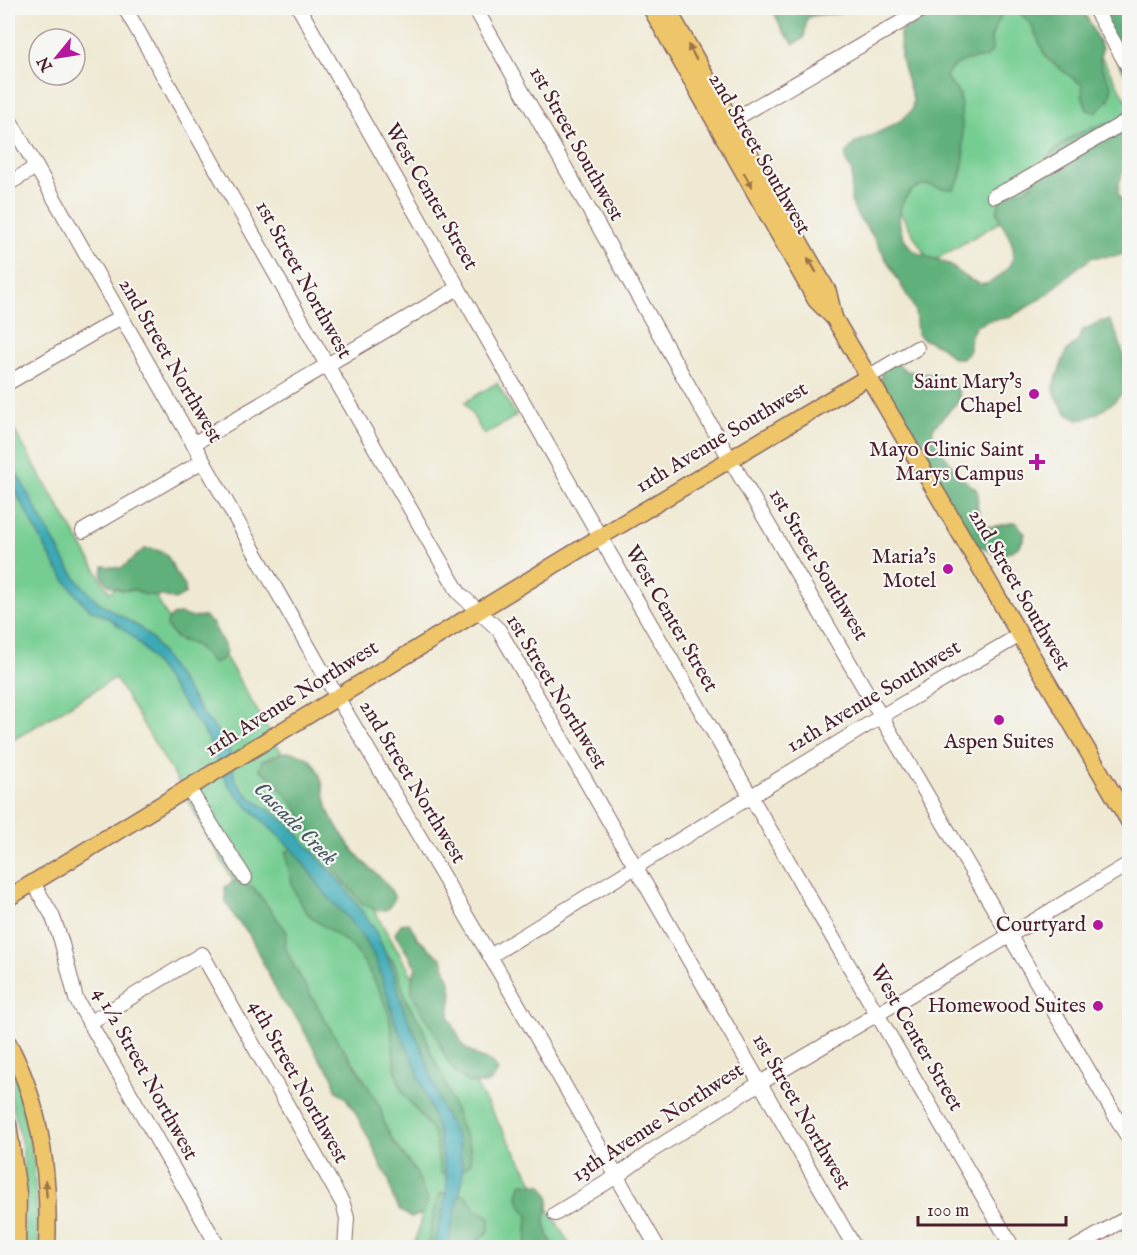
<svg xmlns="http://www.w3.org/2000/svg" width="1137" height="1255" font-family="'IM FELL English',serif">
  <rect width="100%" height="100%" fill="#f6f6f2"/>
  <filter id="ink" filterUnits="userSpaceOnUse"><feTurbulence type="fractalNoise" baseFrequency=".0167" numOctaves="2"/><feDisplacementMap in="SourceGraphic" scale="12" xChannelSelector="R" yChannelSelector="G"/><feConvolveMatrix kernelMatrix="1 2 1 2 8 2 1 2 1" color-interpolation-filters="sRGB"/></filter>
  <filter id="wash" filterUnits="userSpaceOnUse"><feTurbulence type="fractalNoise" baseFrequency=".008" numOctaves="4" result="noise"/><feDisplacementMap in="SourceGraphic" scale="24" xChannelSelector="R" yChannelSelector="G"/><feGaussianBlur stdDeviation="1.35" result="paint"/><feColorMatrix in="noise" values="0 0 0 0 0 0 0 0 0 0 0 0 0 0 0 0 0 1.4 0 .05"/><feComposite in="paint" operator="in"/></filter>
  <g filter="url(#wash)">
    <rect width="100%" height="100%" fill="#efe9d3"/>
    <g fill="#75cd92" stroke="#60765e" stroke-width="1.5">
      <polygon points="953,8 1073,8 1129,105 1129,146 930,263 867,156 947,110 904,36"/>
      <polygon points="497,383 516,416 484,435 465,402"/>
      <polygon points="8,420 109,592 143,573 181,642 208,627 571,1247 413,1247 422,1219 174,775 115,678 8,743"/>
      <polygon points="8,1063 17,1080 34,1163 39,1247 23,1247 25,1217 23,1150 8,1087"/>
    </g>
    <g fill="#60b07c" stroke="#556854" stroke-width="1.5">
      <path d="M772,8H840V13C826,16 821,12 807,18L804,38L794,44L783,31Z"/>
      <path d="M943,8H1000L1001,16L991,37L992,51L986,58C970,58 951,61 946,78L960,95L964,158L960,179L953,189C941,191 929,181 918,187C892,199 895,238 916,252C925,258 937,258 946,263C957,269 973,286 986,284C992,282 1001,275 1005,271C1029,245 994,226 998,208C1002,189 1020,194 1029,187C1039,179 1039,168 1046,160C1060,142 1086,126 1108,124L1119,135L1129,131V157L1119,183L1118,194L1125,207L1129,224V252L1117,256L1093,257L1073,271L1049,293L1024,309L1008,318L989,320L976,326L971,335L969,351L964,358H953L942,347L923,339L917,333L915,310L908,297L871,233L857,215L851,201L852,172L846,161V153L855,143L890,127L903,119L912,110L913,99L901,59L900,32Z"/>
      <polygon points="1015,8 1045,8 1046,10 1053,10 1054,8 1082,8 1102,48 1100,61 1102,69 1112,87 1109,99 1096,113 1087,110 1083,97 1082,85 1046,58 1031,24"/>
      <path d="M1105,8H1129V80C1116,59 1102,34 1105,8Z"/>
      <path d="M1109,320C1122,340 1125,363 1129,386C1116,401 1097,418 1077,420L1066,413L1056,396L1053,386L1067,350L1077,342L1083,330L1099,322Z"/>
      <path d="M896,362L906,371L936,375L951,382L959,392L960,399L933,428L932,438L960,477L976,489L978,495L977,506L982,524L991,527L1016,522L1025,534C1021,549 1013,551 999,556L979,546L966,537L883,388L880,368Z"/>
      <path d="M144,549C176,548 167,567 185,586V594L175,600L164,596L145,595L136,590H121L108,585L102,575L103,566L122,568Z"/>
      <polygon points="181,614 189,617 205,617 213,624 227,651 221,660 213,663 195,645 176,638 167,627 168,620 173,615"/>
      <path d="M284,752C293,752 303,753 310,760C327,777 321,799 332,819C340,832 349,846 359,857C371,872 387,879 395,898L388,909L378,911L362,904L327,860L295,806L271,778L259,769L262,761Z"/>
      <path d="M300,844L311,849L318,857L362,930L394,962L408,1004L422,1025L432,1055L443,1076L461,1127L470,1146L471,1162L459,1174L450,1178L441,1173C436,1160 439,1146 433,1133C423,1114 403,1101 398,1080C392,1059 393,1037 389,1016C387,1003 365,962 356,951C345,938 330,931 316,921C295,905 289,877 286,852Z"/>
      <polygon points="238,879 254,888 287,932 285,947 295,968 334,1035 359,1071 380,1107 385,1125 394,1142 416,1172 428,1201 422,1214 411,1218 400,1210 393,1198 389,1179 381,1167 375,1151 354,1110 346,1098 336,1090 332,1074 320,1060 297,1018 281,1000 249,934 235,918 226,901 225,887"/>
      <path d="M409,923L418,939L442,959L450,982L452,993L449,1016L463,1046L479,1057L491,1062L498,1070C494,1079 489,1086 478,1084C449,1080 445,1053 434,1031C427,1017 415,1004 412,990C410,983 414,974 416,967L395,934L401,924Z"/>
      <path d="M522,1183L542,1185C556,1203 546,1202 545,1220C545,1231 550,1238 554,1247H526L528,1215C518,1203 515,1198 522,1183Z"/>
      <polygon points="441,1193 466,1195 475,1209 490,1217 489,1231 469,1247 427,1248 436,1202"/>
    </g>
    <polygon fill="#3aaab6" stroke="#426470" stroke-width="1.5" points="8,457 67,565 79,582 98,602 139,627 153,640 205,717 228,743 235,779 242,789 252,799 280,817 290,826 344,886 374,928 392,968 403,1008 424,1054 441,1106 459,1142 463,1178 447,1247 434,1247 446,1199 447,1182 438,1130 413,1060 395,1022 390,1002 376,960 367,943 348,918 326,895 296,853 241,800 229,786 207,736 145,650 132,636 110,619 89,609 77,596 56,567 8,478"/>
  </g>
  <g filter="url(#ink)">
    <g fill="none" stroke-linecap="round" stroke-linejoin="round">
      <defs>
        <g id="minor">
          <polyline points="125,8 327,365 459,593 499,630 855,1248"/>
          <polyline points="299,8 600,537 1013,1248"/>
          <polyline points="475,8 730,459 1130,1141"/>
          <polyline points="1094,8 1130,70"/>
          <polyline points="8,117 337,697 490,956 658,1248"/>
          <polyline points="723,126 925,8"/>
          <polyline points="8,184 36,167"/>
          <polyline points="994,196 1013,187 1130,119"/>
          <polyline points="868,377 917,348"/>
          <polyline points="8,383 121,317"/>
          <polyline points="193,444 458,288"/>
          <polyline points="83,531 203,461"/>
          <polyline points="189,789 245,878"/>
          <polyline points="33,883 52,915 61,940 76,999 219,1248"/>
          <polyline points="490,956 882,716 1020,635"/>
          <polyline points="89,1023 202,954 343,1204 347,1218 345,1248"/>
          <polyline points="555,1214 617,1176 653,1150 760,1083 944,975 1130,863"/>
          <polyline points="1075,1248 1130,1216"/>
        </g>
        <g id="major">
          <polyline points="651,8 816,300 834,318 1130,823"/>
          <polyline points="667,8 828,292 834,318"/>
          <polyline points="8,898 600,537 868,377"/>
          <path d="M8,1043C42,1105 50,1178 47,1248"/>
          <polyline points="8,1124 18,1193 17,1248"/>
        </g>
      </defs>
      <use href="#minor" stroke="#846666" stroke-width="16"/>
      <use href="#major" stroke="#846666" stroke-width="19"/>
      <use href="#minor" stroke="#fff" stroke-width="14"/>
      <use href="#major" stroke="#eec569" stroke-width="16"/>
    </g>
    <defs><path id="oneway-solid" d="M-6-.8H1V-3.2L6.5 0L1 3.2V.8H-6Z" transform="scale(1.5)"/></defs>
    <g fill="#9c724a">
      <use href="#oneway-solid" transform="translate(692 52) rotate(-119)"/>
      <use href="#oneway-solid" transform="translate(748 180) rotate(60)"/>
      <use href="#oneway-solid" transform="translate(812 265) rotate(-120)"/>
      <use href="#oneway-solid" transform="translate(46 1189) rotate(-95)"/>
    </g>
  </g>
  <g fill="#b5179e" stroke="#f6f6f2" stroke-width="2">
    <circle cx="1034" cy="394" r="6"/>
    <path d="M1034 453h6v6h6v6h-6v6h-6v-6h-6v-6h6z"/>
    <circle cx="948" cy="569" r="6"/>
    <circle cx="999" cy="720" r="6"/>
    <circle cx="1098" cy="925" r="6"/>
    <circle cx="1098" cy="1006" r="6"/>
  </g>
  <g text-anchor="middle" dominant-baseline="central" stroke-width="4.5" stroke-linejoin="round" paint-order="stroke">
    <g font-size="21" fill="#4a1f2b" stroke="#f6f6f2">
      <text transform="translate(576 144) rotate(61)">1st Street Southwest</text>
      <text transform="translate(759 154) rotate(60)">2nd Street Southwest</text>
      <text transform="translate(431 197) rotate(60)">West Center Street</text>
      <text transform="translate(303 280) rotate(61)">1st Street Northwest</text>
      <text transform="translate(170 361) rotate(60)">2nd Street Northwest</text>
      <text transform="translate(722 438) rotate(-31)">11th Avenue Southwest</text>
      <text transform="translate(818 565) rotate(59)">1st Street Southwest</text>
      <text transform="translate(1019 590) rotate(60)">2nd Street Southwest</text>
      <text transform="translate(671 619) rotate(60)">West Center Street</text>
      <text transform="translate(556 692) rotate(59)">1st Street Northwest</text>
      <text transform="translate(874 697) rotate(-31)">12th Avenue Southwest</text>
      <text transform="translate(292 699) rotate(-32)">11th Avenue Northwest</text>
      <text transform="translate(412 782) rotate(59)">2nd Street Northwest</text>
      <text transform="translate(916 1038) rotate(60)">West Center Street</text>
      <text transform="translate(145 1074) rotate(61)">4 1/2 Street Northwest</text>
      <text transform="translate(298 1082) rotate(61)">4th Street Northwest</text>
      <text transform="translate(801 1112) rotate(60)">1st Street Northwest</text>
      <text transform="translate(658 1123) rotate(-33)">13th Avenue Northwest</text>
    </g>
    <g font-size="21" fill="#4a1f2b" stroke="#f6f6f2" text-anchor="end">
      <text x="1022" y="382">Saint Mary's<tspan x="1022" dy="24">Chapel</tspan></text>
      <text x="1024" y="450">Mayo Clinic Saint<tspan x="1024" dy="24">Marys Campus</tspan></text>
      <text x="936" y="557">Maria's<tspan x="936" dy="24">Motel</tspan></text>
      <text x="999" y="742" text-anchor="middle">Aspen Suites</text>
      <text x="1086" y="925">Courtyard</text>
      <text x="1086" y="1006">Homewood Suites</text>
    </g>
    <g font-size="22" font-style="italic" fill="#445763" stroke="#f6f6f2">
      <text transform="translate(295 824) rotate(45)">Cascade Creek</text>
    </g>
  </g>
  <rect width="1137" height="1255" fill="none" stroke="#f6f6f2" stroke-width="30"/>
  <g transform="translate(57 57) rotate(240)"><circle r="28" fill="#f6f6f2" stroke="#b1a0a2" stroke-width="1.5"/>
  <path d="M0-4.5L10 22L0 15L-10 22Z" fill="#b5179e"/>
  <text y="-9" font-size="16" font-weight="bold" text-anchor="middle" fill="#4a1f2b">N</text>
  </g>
  <path d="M918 1216v9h148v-9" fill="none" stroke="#4a1f2b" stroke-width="3"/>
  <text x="927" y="1216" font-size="18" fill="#4a1f2b" stroke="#f6f6f2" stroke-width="4.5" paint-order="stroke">100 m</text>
</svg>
